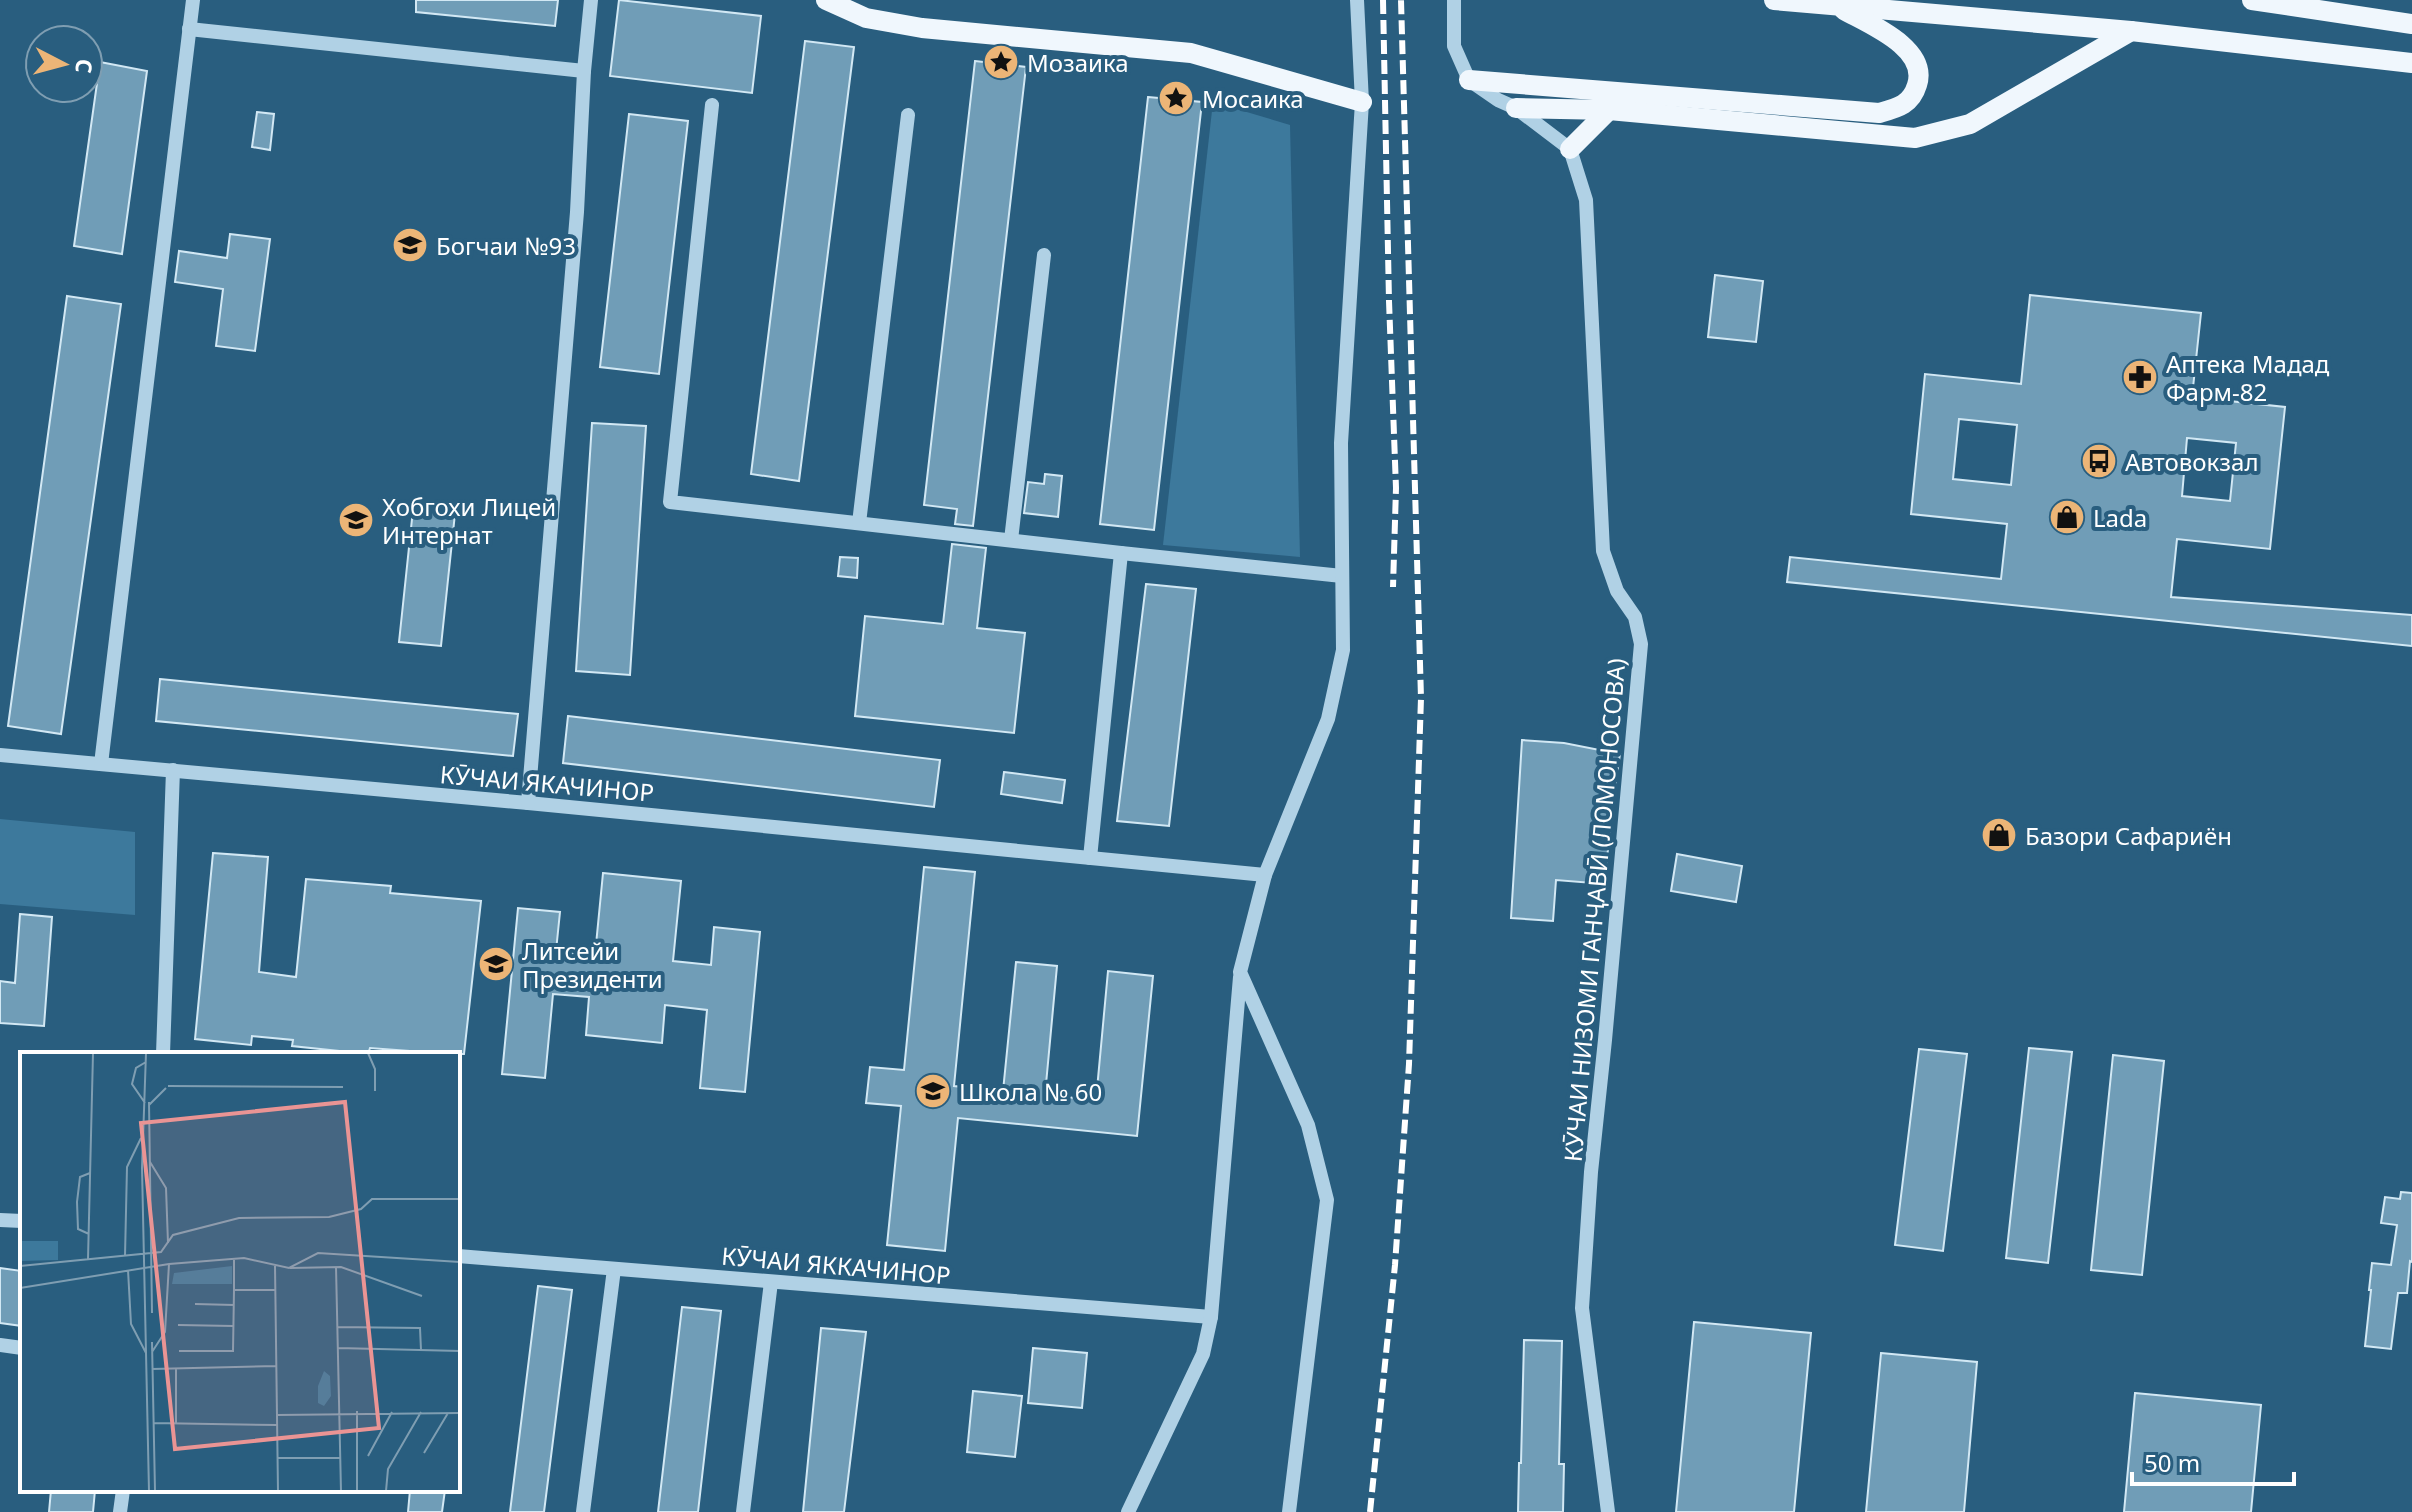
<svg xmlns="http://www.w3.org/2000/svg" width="2412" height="1512" font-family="'Noto Sans',sans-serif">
  <rect width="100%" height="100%" fill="#295e7f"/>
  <g fill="#3d799c">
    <polygon points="1213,102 1290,125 1300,557 1163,545"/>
    <polygon points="0,819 135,832 135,915 0,904"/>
  </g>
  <g fill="#709db7" stroke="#d2e8f4" stroke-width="2" fill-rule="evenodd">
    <polygon points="416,0 558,0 555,26 416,12"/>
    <polygon points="619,0 761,16 752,93 610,76"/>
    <polygon points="805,41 854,47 799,481 751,474"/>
    <polygon points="975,61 1026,67 973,526 955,524 957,509 924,505"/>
    <polygon points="100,62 147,71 122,254 74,246"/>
    <polygon points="1148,97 1202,102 1154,530 1100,524"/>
    <polygon points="257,112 274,114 270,150 252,147"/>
    <polygon points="629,114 688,121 659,374 600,367"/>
    <polygon points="230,234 270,239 255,351 216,346 223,289 175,282 179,251 227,258"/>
    <polygon points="1715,275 1763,281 1756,342 1708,337"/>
    <path d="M2030,295L2201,313L2192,397L2285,407L2270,549L2177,539L2171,597L2412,615V646L1787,582L1790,557L2001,579L2007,524L1911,514L1925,374L2021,384ZM1959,419L2017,425L2011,485L1953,479ZM2187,438L2236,443L2230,501L2182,496Z"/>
    <polygon points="67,296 121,304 61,734 8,726"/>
    <polygon points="592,423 646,426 630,675 576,671"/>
    <polygon points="1045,474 1062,476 1058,517 1024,513 1028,482 1044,484"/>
    <polygon points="414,500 456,504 441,646 399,642"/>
    <polygon points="952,544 986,548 977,628 1025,633 1014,733 855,716 865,616 943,624"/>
    <polygon points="840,557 858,558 857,578 838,576"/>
    <polygon points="1146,584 1196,589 1169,826 1117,821"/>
    <polygon points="160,679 518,714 513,756 156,721"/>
    <polygon points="568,716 940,760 934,807 563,763"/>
    <polygon points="1522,740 1564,743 1620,754 1611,813 1605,884 1556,880 1553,921 1511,918"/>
    <polygon points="1004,772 1065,780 1062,803 1001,794"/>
    <polygon points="213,853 268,857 259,972 296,977 306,879 391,886 390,893 481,901 464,1054 409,1054 409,1051 370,1048 368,1054 292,1046 293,1040 252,1036 251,1045 195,1039"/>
    <polygon points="1677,854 1742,866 1736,902 1671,891"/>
    <polygon points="924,867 975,872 954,1086 1003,1091 1016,962 1057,966 1045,1095 1096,1100 1108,971 1153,976 1137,1136 958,1118 945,1251 887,1245 901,1106 866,1103 870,1067 904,1070"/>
    <polygon points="603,873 681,881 673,961 711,965 714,927 760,932 745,1092 700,1088 707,1010 665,1005 662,1043 586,1035 589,997 553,994 545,1078 502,1074 518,908 560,912 556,951 595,955"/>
    <polygon points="20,914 52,917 44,1026 0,1023 0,981 15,983"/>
    <polygon points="2029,1048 2072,1052 2048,1263 2006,1258"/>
    <polygon points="1919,1049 1967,1054 1943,1251 1895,1245"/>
    <polygon points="2113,1055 2164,1061 2142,1275 2091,1270"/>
    <polygon points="2401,1192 2412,1193 2412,1262 2410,1261 2407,1293 2398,1293 2391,1349 2365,1346 2371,1290 2369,1290 2372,1263 2391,1265 2397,1225 2381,1223 2385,1197 2400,1199"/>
    <polygon points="0,1268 22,1271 22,1326 0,1323"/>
    <polygon points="538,1286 572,1290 544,1512 510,1512"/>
    <polygon points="682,1307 721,1311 698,1512 658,1512"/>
    <polygon points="1694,1322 1811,1333 1794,1512 1676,1512"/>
    <polygon points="821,1328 866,1332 844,1512 803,1512"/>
    <polygon points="1524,1340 1562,1341 1559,1464 1564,1464 1563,1512 1518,1512 1519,1463 1521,1463"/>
    <polygon points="1033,1348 1087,1353 1082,1408 1028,1403"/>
    <polygon points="1881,1353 1977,1362 1964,1512 1866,1512"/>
    <polygon points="973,1391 1022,1396 1015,1457 967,1452"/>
    <polygon points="2135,1393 2261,1405 2251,1512 2124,1512"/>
    <polygon points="51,1490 95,1490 93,1512 49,1512"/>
    <polygon points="410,1490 445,1490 442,1512 408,1512"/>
  </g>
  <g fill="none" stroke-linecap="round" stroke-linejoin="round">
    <g stroke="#b0d1e5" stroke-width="14">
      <polyline points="1454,0 1454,46 1469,80 1498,100 1516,108 1570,149 1586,200 1603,551 1617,591 1635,617 1641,644 1605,1040 1591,1172 1582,1308 1608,1512"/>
      <polyline points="189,29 584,71"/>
      <polyline points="712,105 670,502 1121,553 1090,858"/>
      <polyline points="859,523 908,115"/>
      <polyline points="1011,540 1044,255"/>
      <polyline points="1121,553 1342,576"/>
      <polyline points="0,755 528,803 1265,875"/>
      <polyline points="101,764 193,0"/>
      <polyline points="528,803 577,212 584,71 591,0"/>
      <polyline points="163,1054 173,770"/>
      <polyline points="0,1220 22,1221"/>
      <polyline points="458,1256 1211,1317"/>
      <polyline points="0,1345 22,1348"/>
      <polyline points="120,1512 123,1490"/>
      <polyline points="583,1512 614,1269"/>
      <polyline points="743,1512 771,1282"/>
      <polyline points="1128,1512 1203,1354 1211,1317 1240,977"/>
      <polyline points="1289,1512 1327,1200 1308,1125 1240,972 1265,875 1328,719 1343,650 1341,443 1362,102 1357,0"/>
    </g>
    <g stroke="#f0f7fd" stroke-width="20">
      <polyline points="826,0 866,18 922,28 1191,53 1362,102"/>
      <polyline points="1774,0 2131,31 2412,63"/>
      <polyline points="2252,0 2412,24"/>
      <path d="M1469,80L1879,113C1897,108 1911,105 1917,85C1929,48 1869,24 1844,10"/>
      <polyline points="1516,108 1609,110 1915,138 1970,124 2131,31"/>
      <polyline points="1570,149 1609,110"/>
    </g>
    <g stroke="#fff" stroke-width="6" stroke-dasharray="14 6" stroke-linecap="butt">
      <polyline points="1383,0 1389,301 1396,488 1393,587"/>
      <polyline points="1370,1512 1395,1265 1409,1064 1421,698 1401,0"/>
    </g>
  </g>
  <defs>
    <symbol id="sight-disc" viewBox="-11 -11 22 22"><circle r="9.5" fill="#ecb577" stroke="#295e7f"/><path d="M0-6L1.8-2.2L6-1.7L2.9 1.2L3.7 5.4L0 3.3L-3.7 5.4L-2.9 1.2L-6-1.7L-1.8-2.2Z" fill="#111"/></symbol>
    <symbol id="school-disc" viewBox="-11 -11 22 22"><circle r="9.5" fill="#ecb577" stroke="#295e7f"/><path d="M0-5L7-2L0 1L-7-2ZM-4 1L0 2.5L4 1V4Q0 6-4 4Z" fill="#111"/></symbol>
    <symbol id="pharmacy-disc" viewBox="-11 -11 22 22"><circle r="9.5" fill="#ecb577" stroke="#295e7f"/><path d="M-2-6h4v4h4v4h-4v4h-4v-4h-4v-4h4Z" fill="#111"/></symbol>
    <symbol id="bus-disc" viewBox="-11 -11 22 22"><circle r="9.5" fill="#ecb577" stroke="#295e7f"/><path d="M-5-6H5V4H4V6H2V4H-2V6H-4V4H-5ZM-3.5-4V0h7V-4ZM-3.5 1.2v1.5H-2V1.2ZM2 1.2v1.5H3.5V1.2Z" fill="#111"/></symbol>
    <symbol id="shop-disc" viewBox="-11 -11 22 22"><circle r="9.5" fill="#ecb577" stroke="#295e7f"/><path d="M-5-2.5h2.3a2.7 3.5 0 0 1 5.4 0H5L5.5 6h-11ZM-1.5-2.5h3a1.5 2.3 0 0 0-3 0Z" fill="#111"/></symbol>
  </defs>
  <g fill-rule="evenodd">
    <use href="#sight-disc" x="981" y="42" width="40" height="40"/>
    <use href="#sight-disc" x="1156" y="78" width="40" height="40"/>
    <use href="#school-disc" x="390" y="225" width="40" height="40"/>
    <use href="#pharmacy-disc" x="2120" y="357" width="40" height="40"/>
    <use href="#bus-disc" x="2079" y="441" width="40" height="40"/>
    <use href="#shop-disc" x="2047" y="497" width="40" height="40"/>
    <use href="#school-disc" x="336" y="500" width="40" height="40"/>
    <use href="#shop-disc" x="1979" y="815" width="40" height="40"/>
    <use href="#school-disc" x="476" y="944" width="40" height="40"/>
    <use href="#school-disc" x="913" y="1071" width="40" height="40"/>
  </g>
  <g text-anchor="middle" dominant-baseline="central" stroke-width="8" stroke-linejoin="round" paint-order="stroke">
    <g font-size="24" fill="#fff" stroke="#295e7f" text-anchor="start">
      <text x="1027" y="62">Мозаика</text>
      <text x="1202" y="98">Мосаика</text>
      <text x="436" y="245">Богчаи №93</text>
      <text x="2166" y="363">Аптека Мадад<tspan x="2166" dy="28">Фарм-82</tspan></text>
      <text x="2125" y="461">Автовокзал</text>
      <text x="382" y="506">Хобгохи Лицей<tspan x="382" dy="28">Интернат</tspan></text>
      <text x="2093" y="517">Lada</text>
      <text x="2025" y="835">Базори Сафариён</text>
      <text x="522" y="950">Литсейи<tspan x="522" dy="28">Президенти</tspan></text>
      <text x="959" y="1091">Школа № 60</text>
    </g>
    <g font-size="24" fill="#fff" stroke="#295e7f">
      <text transform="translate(547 783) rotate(5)">КӮЧАИ ЯКАЧИНОР</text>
      <text transform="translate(1594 910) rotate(-85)">КӮЧАИ НИЗОМИ ГАНҶАВӢ (ЛОМОНОСОВА)</text>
      <text transform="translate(836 1265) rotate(5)">КӮЧАИ ЯККАЧИНОР</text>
    </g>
  </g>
  <g transform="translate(20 1052)">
    <rect width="440" height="440" fill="#295e7f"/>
    <path d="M0,189H38V208L0,209ZM212,214V232H152L154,221ZM304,319L310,324L311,344L304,354L298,351V334Z" fill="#3d799c"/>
    <path fill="none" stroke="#7f9eb2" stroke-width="2" d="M126,1L122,116L129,439M348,1L355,17V39M148,34L323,35M129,50L132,261M125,51L112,32L116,16L126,10M129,53L146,36M130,110L146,136L148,191M69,182L58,177L57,150L60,125L70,121M105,204L107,115L121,86M68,207L73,1M214,208V238M0,214L141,200L153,183L219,166L309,165L341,157L352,147H440M255,214L258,439M316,215L321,439M270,216L321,215L402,244M108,218L111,272L126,301M0,236L149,212L224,206L269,216L298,201L440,210M175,252L214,253M158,273L213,274M317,275L400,276L401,298M132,290L135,439M318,296L440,299M159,299H213L214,238H255M132,300L145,280L149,212M132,317L256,314M257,363L440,361M133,371L257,373M156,371V317M404,401L428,361M348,404L372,360M257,406H320M337,439V359M366,439L368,417L401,360"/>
    <path fill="#ea9494" fill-opacity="0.15" stroke="#ea9494" stroke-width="4" d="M325,50L359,376L155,397L121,71Z"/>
    <rect width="440" height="440" fill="none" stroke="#fff" stroke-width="4"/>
  </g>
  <g transform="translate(64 64) rotate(96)"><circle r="38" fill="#295e7f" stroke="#7f9eb2" stroke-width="2"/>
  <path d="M0-6L14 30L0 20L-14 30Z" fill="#ecb577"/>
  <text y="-12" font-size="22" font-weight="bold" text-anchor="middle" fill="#ffffff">С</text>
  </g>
  <path d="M2132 1472v12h162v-12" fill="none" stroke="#ffffff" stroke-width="4"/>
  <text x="2144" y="1472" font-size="24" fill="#ffffff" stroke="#295e7f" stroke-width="6" paint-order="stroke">50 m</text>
</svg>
